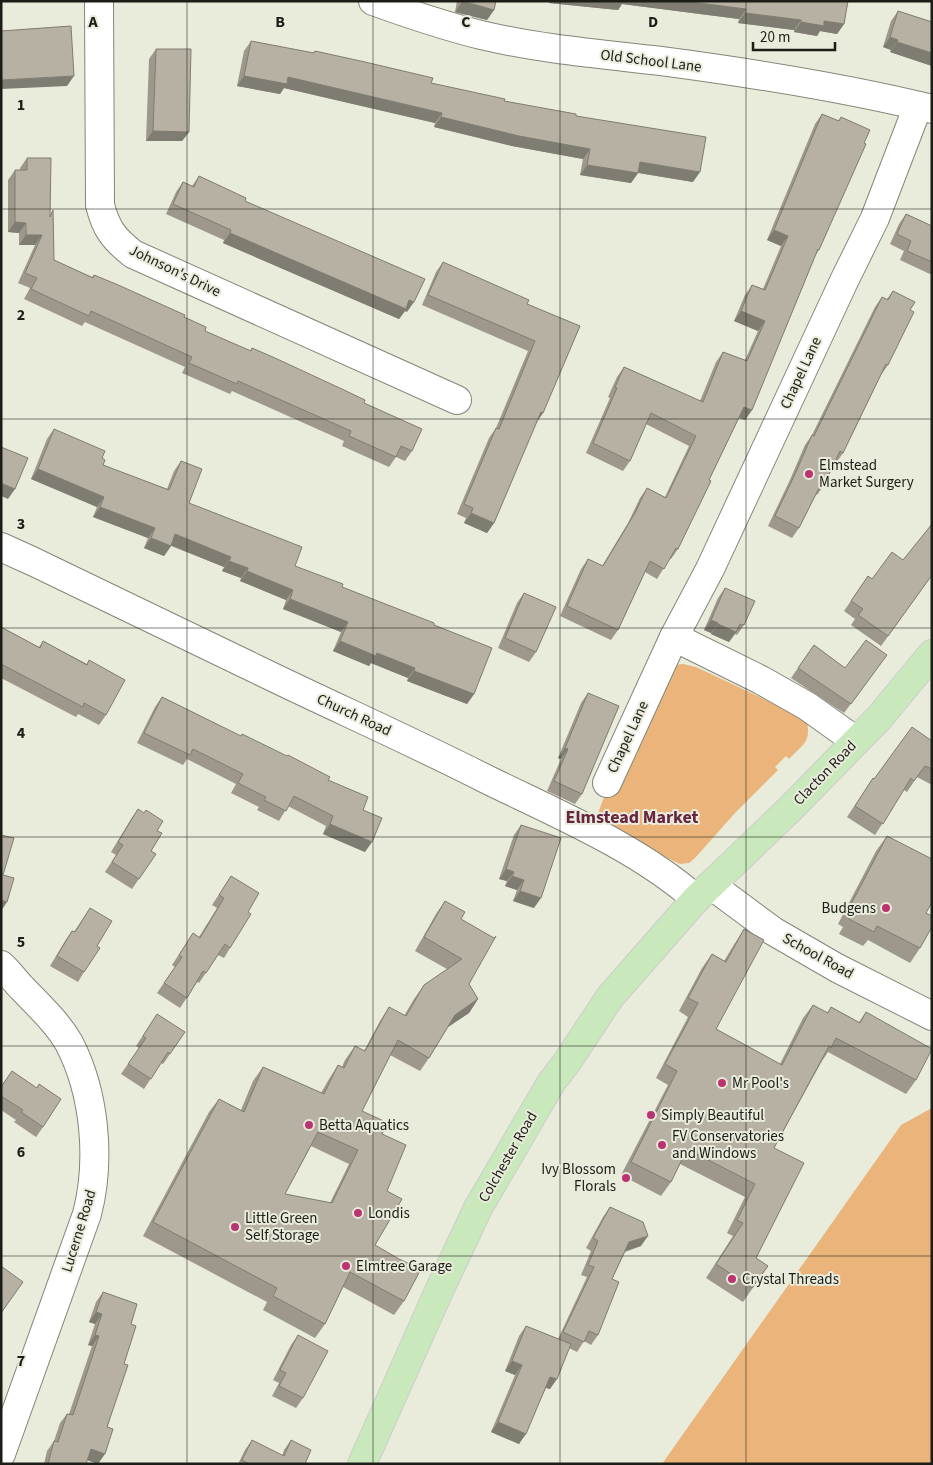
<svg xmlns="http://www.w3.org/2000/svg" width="933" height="1465" font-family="'Source Sans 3',sans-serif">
  <rect width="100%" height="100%" fill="#e9ebdb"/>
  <g fill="#eab47b">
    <path d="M683,664L696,667L798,715L807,721C811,743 803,744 789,759L786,756L775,767L778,770L735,813L695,858L689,863L680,864L605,828C595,817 598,813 603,800L665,674L672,665Z"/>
    <polygon points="932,1108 932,1464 662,1464 901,1125"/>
  </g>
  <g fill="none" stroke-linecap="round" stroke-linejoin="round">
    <defs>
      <g id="minor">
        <path d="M99,1L100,205C106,229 114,239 133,254L457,400"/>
        <path d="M373,1C409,14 445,26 481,35C540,49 601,54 661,61C752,73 842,87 932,109"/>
        <path d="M1,547L32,561C107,597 181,633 256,669C332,706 409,740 484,778C555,813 637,847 696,899"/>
        <polyline points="674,637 761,680 807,706 856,741"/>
        <polyline points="607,783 674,637 710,569 844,281 875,218 918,106"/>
        <path d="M1,965C9,972 15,981 22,988C38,1005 57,1022 69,1043C95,1093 101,1160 87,1214L1,1454"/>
      </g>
      <polyline id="tertiary" points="711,885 773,931 837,968 932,1016"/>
      <polyline id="primary" points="362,1464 439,1291 478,1208 551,1083 567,1062 610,997 696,899 790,809 879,718 932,654"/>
    </defs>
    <use href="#minor" stroke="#848678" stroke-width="30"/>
    <use href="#tertiary" stroke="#848678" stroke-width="30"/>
    <use href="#primary" stroke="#cdcdcc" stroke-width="30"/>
    <use href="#minor" stroke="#fff" stroke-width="28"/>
    <use href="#tertiary" stroke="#fff" stroke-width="28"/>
    <use href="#primary" stroke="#c9e8bc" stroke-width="28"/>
  </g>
  <g fill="#9d988b" fill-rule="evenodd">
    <polygon points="457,1 496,1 494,10 487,20 455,12"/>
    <polygon points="550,1 848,1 844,24 837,34 820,31 817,36 794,32 794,30 738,23 739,19 622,4 618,10 549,3"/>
    <polygon points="898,11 932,22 932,66 890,52 891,50 883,47 891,21"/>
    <polygon points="251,41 313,53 315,51 431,83 504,101 576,116 693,182 638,173 631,183 580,175 583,159 512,146 434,127 435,123 284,88 280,94 237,86 244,51"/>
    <polygon points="156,49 189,132 182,141 146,141 149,59"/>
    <polygon points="822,114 838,121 841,117 819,250 815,256 752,410 745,420 739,418 709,480 678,549 671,559 670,558 657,579 645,572 618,630 611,640 560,616 581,569 588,559 602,566 628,523 640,498 647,488 665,497 689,446 646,424 630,461 623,471 586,453 610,398 608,397 617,377 624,367 700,401 716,362 723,352 745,360 758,331 734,321 745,295 752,285 763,289 781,246 767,240 815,124"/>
    <polygon points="27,158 50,215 53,210 54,260 92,277 94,275 184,317 205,331 250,351 252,348 364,403 412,451 405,461 396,457 389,467 342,446 344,441 232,391 230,394 182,373 185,367 85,322 82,326 24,299 30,288 18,283 35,245 19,245 19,233 8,232 8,180 15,170 20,170 20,168"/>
    <polygon points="199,176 245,201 407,312 405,311 399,319 223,243 224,240 166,214 176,192 183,182 192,186"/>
    <polygon points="906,214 932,226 932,275 900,260 904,251 890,244 899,224"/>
    <polygon points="443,262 527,304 580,326 543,413 536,423 494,523 487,533 464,523 466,518 457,514 489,438 496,428 528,351 422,305 436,272"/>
    <polygon points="893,291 910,310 888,365 881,375 843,453 836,463 835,462 824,485 817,495 816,494 799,528 792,538 768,526 789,482 805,445 812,435 875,307 882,297 887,299"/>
    <polygon points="54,429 102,458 103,465 167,489 174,471 181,461 189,503 295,566 342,587 434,625 474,694 467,704 407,681 408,678 371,663 369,666 333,651 341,632 283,609 286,600 240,581 241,578 222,571 224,567 171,546 164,556 144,548 148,538 93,517 97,507 31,479 47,439"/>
    <polygon points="903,560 932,575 881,646 851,625 855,619 844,611 868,576 872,579"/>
    <polygon points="725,588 744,625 737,635 735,634 729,642 711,634 711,633 704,630 718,598"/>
    <polygon points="524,593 536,652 529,662 498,648 517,603"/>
    <polygon points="1,627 39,647 43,641 87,664 89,660 106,715 99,725 78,714 76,717 1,678"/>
    <polygon points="814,645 845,668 887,655 844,713 791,678"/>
    <polygon points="588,693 582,794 575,804 547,791 561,759 558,758 581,703"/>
    <polygon points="162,697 328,780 363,810 365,852 323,834 326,826 288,806 279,821 257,810 259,807 231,793 236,784 187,759 183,765 137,743 155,707"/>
    <polygon points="932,742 932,785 917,777 907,792 904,790 875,835 847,817 873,778 874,779"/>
    <polygon points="138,809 157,831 151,851 156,854 132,889 105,872 116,855 111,852 131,819"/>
    <polygon points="521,825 534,908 513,901 517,890 505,886 507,881 499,879 514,835"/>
    <polygon points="887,836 926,913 920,948 910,963 868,940 863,946 839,934 843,927 838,924 876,851"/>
    <polygon points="231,876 248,912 230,948 224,958 218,955 199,983 197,982 180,1008 157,993 175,967 172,965 193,933 199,937 217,908 212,905"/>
    <path d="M445,901L461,919L469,984L478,999L469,1013L448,1027L429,1058L420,1071L390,1055L362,1111L382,1134L387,1191L375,1245L404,1301L394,1315L343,1287L325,1324L315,1338L263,1310L267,1302L143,1236L209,1112L219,1099L241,1110L253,1081L263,1067L321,1093L329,1079L338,1065L342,1067L345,1060L355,1046L364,1051L380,1021L389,1007L404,1016L414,999L424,985L447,969L415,951L436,914ZM311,1146L349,1164L330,1203L285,1194Z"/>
    <polygon points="90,908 97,946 84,972 78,982 50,966 65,941 72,931 74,932"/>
    <polygon points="744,929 716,1029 780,1064 803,1018 813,1005 827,1013 831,1007 859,1022 866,1012 916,1080 906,1094 828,1052 822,1061 774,1148 756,1258 768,1266 743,1302 706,1278 733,1236 727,1233 745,1197 680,1164 671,1182 661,1196 621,1175 668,1085 656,1078 688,1017 679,1011 702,968 712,954 724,961 735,943"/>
    <polygon points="157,1014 170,1054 163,1064 161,1063 144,1089 121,1074 139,1048 136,1046"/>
    <polygon points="12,1071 43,1127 36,1137 14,1122 16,1120 1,1110 1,1087"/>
    <polygon points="610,1207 641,1246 625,1252 612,1279 598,1335 591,1345 584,1341 577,1352 569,1348 550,1389 546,1388 519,1444 491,1432 515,1375 505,1371 519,1336 526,1326 558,1339 587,1277 581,1275 591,1251 586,1248 603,1217"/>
    <polygon points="103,1292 131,1324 124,1364 98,1464 87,1460 86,1464 44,1464 47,1451 54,1441 60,1423 67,1414 69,1414 92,1346 88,1345 95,1324 89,1322 96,1302"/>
    <polygon points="298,1335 303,1398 296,1408 272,1396 279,1383 273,1380 291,1345"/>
    <polygon points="252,1440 282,1456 284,1450 291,1440 305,1464 238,1464 245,1450"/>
  </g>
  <g fill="#7f7c71">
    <polygon points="551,1 683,1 746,9 739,19 622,4 618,10 549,3"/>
    <polygon points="462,2 494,10 487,20 455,12"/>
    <polygon points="745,13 801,20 794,30 738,23"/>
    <polygon points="824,21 844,24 837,34 820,31 817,36 794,32 801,22"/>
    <polygon points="890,37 898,40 891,50 883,47"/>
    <polygon points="897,42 932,53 932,66 890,52"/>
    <polygon points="74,76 67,86 1,89 1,80"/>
    <polygon points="244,76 288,77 442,113 435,123 284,88 280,94 237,86"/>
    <polygon points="441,117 590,149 583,159 512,146 434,127"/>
    <polygon points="153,131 189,132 182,141 146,141"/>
    <polygon points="640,162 700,172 693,182 633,172"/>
    <polygon points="587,165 638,173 631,183 580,175"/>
    <polygon points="15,222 26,223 19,233 8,232"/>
    <polygon points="774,230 788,236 781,246 767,240"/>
    <polygon points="230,233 409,300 414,302 407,312 405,311 399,319 223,243"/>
    <polygon points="26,235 42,235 35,245 19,245"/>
    <polygon points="741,311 765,321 758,331 734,321"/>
    <polygon points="744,407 752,410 745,420 737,417"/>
    <polygon points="541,412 543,413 536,423 534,422"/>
    <polygon points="38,469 104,497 97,507 31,479"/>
    <polygon points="1,483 15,489 8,499 1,496"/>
    <polygon points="100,507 155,528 148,538 93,517"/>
    <polygon points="471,513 494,523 487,533 464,523"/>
    <polygon points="175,534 231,557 224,567 168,544"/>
    <polygon points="151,538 171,546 164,556 144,548"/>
    <polygon points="229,561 248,568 241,578 222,571"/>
    <polygon points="247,571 293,590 286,600 240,581"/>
    <polygon points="290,599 348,622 341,632 283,609"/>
    <polygon points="711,620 718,623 711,633 704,630"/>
    <polygon points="718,624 736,632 729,642 711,634"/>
    <polygon points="340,641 377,653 415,668 408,678 371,663 369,666 333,651"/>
    <polygon points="414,671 474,694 467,704 407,681"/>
    <polygon points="565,748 568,749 561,759 558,758"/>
    <polygon points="330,824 372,842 365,852 323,834"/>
    <polygon points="506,869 514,872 507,881 499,879"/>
    <polygon points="512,876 524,880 517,890 505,886"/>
    <polygon points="520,891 541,898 534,908 513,901"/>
    <polygon points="1,900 7,902 1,911"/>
    <polygon points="478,999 469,1013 445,1029 455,1015"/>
    <polygon points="648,1236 641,1246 622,1252 629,1242"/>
    <polygon points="96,1312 102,1314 95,1324 89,1322"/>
    <polygon points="95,1335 99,1336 92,1346 88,1345"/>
    <polygon points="512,1361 522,1365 515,1375 505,1371"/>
    <polygon points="550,1377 557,1379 550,1389 544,1387"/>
    <polygon points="498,1422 526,1434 519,1444 491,1432"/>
    <polygon points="91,1449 105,1454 98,1464 84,1459"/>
  </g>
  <g fill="#b6b1a2" stroke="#7f7c71" fill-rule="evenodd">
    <polygon points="462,1 496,1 494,10"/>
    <polygon points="683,1 848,1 844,24 824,21 824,26 801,22 801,20 745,13 746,9"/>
    <polygon points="898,11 932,22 932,53 897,42 898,40 890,37"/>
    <polygon points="71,26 74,76 1,80 1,31"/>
    <polygon points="251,41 314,53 315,51 365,62 433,78 431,83 505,99 504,101 576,114 576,116 706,137 700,172 640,162 638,173 587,165 590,149 519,136 441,117 442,113 288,77 287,84 244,76"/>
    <polygon points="156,49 191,49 189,132 153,131"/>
    <polygon points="822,114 839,121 841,117 870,130 864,143 866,144 819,250 818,249 752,410 744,407 709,480 711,481 678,549 676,548 664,569 650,561 618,630 567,606 588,559 603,566 635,513 647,488 666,498 696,436 651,413 630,461 593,443 617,388 615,387 624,367 703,402 723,352 747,361 765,321 741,311 752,285 765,290 788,236 774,230"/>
    <polygon points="27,158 51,158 50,217 53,210 54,260 93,278 94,275 116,284 185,315 184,317 206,327 205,331 251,351 252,348 275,358 344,390 365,400 364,403 422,429 412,451 401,446 396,457 349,436 351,431 238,381 237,384 189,363 192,357 91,311 89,316 31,289 37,278 25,273 42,235 26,235 26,223 15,222 15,170 27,170"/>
    <polygon points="199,176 246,198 245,201 425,279 414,302 409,300 406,309 230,233 231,230 173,204 183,182 194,187"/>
    <polygon points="906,214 932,226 932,262 907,251 911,241 897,234"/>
    <polygon points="443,262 529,300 527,304 580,326 543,413 541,412 494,523 471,513 473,508 464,504 496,428 499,429 535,341 428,295"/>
    <polygon points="893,291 915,302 910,310 914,312 888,365 886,364 843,453 840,451 824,485 821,484 799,528 775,516 796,472 812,435 814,436 882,297 888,300"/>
    <polygon points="54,429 105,451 102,458 105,460 103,465 169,490 181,461 202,469 189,503 302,547 295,566 343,584 342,587 434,623 434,625 492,648 474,694 414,671 415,668 377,653 376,656 340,641 348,622 290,599 293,590 247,571 248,568 229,561 231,557 175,534 171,546 151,538 155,528 100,507 104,497 38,469"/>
    <polygon points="1,447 28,458 15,489 1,483"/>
    <polygon points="932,524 932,575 888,636 858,615 863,609 851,601 868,576 872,579 892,552 903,560"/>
    <polygon points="725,588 755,601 744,625 740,624 736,632 718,624 718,623 711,620"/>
    <polygon points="524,593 556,607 536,652 505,638"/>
    <polygon points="1,627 40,648 43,641 87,665 89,660 125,680 106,715 84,703 83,707 1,664"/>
    <polygon points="866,640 887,655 851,704 798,668 814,645 845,668"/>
    <polygon points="588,693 619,706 582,794 554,781 568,749 565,748"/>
    <polygon points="162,697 241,736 242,734 287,756 288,755 330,777 328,780 368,797 363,810 382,818 372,842 330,824 333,816 294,796 286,811 264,800 266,797 238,783 243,774 193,749 190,755 144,733"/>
    <polygon points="912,727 932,741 932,769 925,766 914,781 911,778 883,824 855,806 873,778 874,779"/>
    <polygon points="138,809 144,813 146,810 163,821 157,831 162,833 151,851 156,854 139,879 112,862 123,845 118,842"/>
    <polygon points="521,825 561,838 541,898 520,891 524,880 512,876 514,872 506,869"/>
    <polygon points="1,835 14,838 3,875 14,878 7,902 1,900"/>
    <polygon points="887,836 932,859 932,902 926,913 932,916 932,927 920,948 877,926 874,932 849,919 853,912 848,910"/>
    <polygon points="231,876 259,893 248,912 251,914 230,948 225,944 206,973 203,971 187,998 164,983 182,957 179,955 193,933 200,938 224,898 219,895"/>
    <path d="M445,901L465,912L461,919L494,938L496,936L469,984L478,999L455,1015L429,1058L398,1040L362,1111L388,1123L382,1134L406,1145L387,1191L402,1199L375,1245L399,1259L421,1269L404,1301L350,1272L325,1324L273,1296L277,1288L153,1222L219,1099L244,1112L263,1067L324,1094L338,1065L344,1068L355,1046L365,1051L389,1007L406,1016L424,985L462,959L424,937ZM318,1132L358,1150L332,1203L285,1194Z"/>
    <polygon points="90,908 112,921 97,946 100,948 84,972 57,956 72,931 75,932"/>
    <polygon points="744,929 764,940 716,1029 782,1065 813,1005 828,1013 831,1007 860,1023 866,1012 932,1049 916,1080 836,1038 831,1048 829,1046 774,1148 804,1163 756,1258 768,1266 752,1288 716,1264 743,1223 737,1220 755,1184 687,1149 671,1182 631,1162 677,1071 665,1064 698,1003 688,998 712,954 726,962"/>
    <polygon points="157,1014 185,1032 170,1054 168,1052 151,1079 128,1064 146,1038 143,1036"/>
    <polygon points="12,1071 37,1088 39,1084 61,1099 43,1127 21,1112 23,1110 1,1096 1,1087"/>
    <polygon points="610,1207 643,1222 648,1236 629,1242 612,1279 619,1282 598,1335 589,1331 584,1342 563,1332 594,1267 588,1265 598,1241 593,1238"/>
    <polygon points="1,1266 23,1282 1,1313"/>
    <polygon points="103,1292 137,1304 131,1324 136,1326 124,1364 128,1365 107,1427 113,1429 105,1454 91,1449 86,1464 48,1464 54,1441 58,1442 67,1414 73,1415 99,1336 95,1335 102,1314 96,1312"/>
    <polygon points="526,1326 571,1344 557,1379 550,1377 526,1434 498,1422 522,1365 512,1361"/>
    <polygon points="298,1335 328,1351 303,1398 279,1386 286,1373 280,1370"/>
    <polygon points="252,1440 284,1456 291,1440 311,1450 305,1464 249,1464 242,1460"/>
  </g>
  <path fill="none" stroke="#1c1d17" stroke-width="1" stroke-opacity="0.55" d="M187,1V1464M373,1V1464M560,1V1464M746,1V1464M1,209H932M1,419H932M1,628H932M1,837H932M1,1046H932M1,1256H932"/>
  <g fill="#bb3371" stroke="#e9ebdb" stroke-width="2">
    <circle cx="809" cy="474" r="5"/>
    <circle cx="886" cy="908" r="5"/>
    <circle cx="722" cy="1083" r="5"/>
    <circle cx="651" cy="1115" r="5"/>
    <circle cx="309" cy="1125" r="5"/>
    <circle cx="662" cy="1145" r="5"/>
    <circle cx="626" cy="1178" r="5"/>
    <circle cx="358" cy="1213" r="5"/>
    <circle cx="235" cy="1227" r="5"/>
    <circle cx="346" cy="1266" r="5"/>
    <circle cx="732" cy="1279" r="5"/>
  </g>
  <g text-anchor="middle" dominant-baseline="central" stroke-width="4" stroke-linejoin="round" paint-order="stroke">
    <g font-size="15" fill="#1c1d17" stroke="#e9ebdb">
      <text transform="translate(651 61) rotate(7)">Old School Lane</text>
      <text transform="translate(175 271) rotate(26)">Johnson's Drive</text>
      <text transform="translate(801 373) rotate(-65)">Chapel Lane</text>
      <text transform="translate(354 715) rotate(25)">Church Road</text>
      <text transform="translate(628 737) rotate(-65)">Chapel Lane</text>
      <text transform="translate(825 773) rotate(-46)">Clacton Road</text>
      <text transform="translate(818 956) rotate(29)">School Road</text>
      <text transform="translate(508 1157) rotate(-60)">Colchester Road</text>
      <text transform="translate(79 1231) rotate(-73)">Lucerne Road</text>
    </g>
    <g font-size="15" fill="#1c1d17" stroke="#e9ebdb" text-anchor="start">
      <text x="819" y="465">Elmstead<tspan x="819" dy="17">Market Surgery</tspan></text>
      <text x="876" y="908" text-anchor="end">Budgens</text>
      <text x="732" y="1083">Mr Pool's</text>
      <text x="661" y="1115">Simply Beautiful</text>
      <text x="319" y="1125">Betta Aquatics</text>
      <text x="672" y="1136">FV Conservatories<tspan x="672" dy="17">and Windows</tspan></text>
      <text x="616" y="1169" text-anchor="end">Ivy Blossom<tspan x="616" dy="17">Florals</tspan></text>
      <text x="368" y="1213">Londis</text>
      <text x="245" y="1218">Little Green<tspan x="245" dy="17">Self Storage</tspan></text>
      <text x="356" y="1266">Elmtree Garage</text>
      <text x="742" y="1279">Crystal Threads</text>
    </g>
    <g font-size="18" font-weight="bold" fill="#672540" stroke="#e9ebdb">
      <text x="632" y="817">Elmstead Market</text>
    </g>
  </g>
  <g font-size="16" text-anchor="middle" font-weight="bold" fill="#1c1d17" stroke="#e9ebdb" stroke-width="4" stroke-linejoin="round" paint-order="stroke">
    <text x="93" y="27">A</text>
    <text x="280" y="27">B</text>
    <text x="466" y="27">C</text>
    <text x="653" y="27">D</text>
    <text x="21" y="110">1</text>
    <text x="21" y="320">2</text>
    <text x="21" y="529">3</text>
    <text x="21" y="738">4</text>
    <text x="21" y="947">5</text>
    <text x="21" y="1157">6</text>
    <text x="21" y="1366">7</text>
  </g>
  <rect width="933" height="1465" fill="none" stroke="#1c1d17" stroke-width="5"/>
  <path d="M753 42v8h82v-8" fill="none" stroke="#1c1d17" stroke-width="2.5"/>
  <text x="760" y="42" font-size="15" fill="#1c1d17" stroke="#e9ebdb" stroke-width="4" paint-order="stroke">20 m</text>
</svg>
